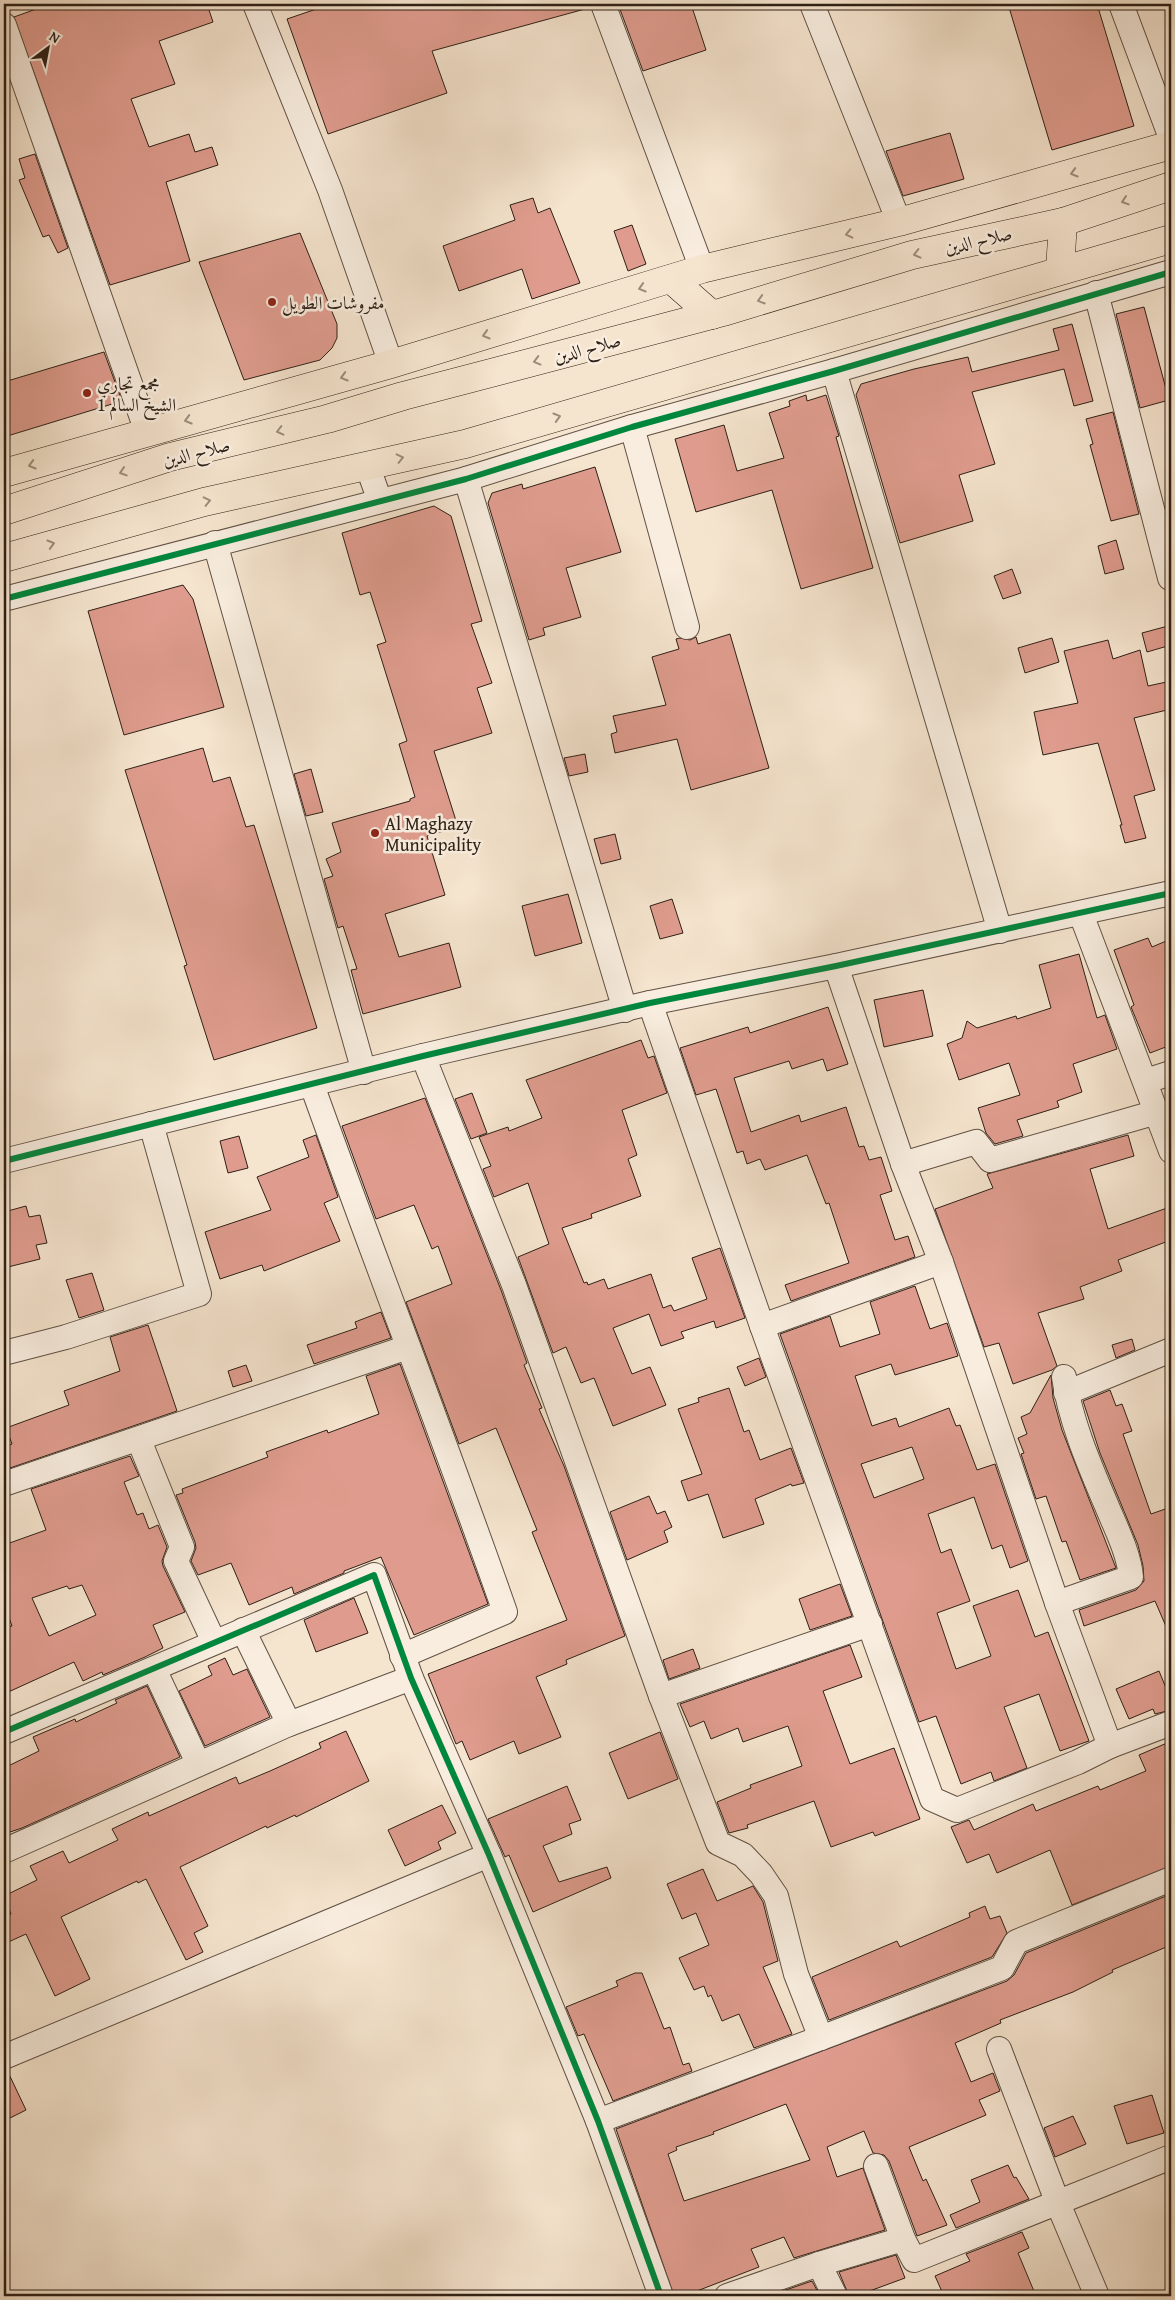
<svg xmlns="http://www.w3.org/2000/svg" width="1175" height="2300" font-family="'Gentium Book Plus',Amiri,serif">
  <rect width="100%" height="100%" fill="#f5e4ce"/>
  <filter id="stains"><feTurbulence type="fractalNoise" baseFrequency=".004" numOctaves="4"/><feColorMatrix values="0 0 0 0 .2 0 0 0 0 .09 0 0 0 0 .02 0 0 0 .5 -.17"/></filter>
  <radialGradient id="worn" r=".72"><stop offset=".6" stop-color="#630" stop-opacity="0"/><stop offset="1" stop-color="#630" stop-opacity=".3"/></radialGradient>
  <g fill="#df9c8e" stroke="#2e2016" fill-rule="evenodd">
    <polygon points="50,4 207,4 213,22 159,41 175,84 131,99 149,147 189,134 195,152 212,147 218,165 166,182 190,261 110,285 14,17"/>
    <polygon points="331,4 584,4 585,9 432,51 447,93 328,134 287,19"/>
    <polygon points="618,4 691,4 706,50 643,71"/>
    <polygon points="1008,4 1097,4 1134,126 1052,150"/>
    <polygon points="950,133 964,179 903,196 886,151"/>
    <polygon points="35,154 68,248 58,253 49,235 43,237 19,180 25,178 19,159"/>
    <polygon points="533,198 538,213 550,208 580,283 532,299 522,269 459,291 443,246 515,220 510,205"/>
    <polygon points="632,225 646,264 628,271 614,231"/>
    <polygon points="300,233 337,324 337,338 332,348 320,360 244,380 199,262"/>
    <polygon points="1144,307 1169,400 1140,408 1116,314"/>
    <polygon points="1072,324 1093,401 1074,406 1064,369 972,392 995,464 959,475 973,521 900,543 856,395 861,384 914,369 968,357 972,372 1059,350 1053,329"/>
    <polygon points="104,352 122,401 4,437 4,382"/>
    <polygon points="806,395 807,401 826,395 839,436 836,437 873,568 801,589 772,490 696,512 675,439 724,425 737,471 784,458 769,413 790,406 789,401"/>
    <polygon points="1113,412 1139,514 1111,521 1090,445 1093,444 1086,419"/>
    <polygon points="595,467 621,552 566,568 581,617 543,628 545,635 529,640 488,503 492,493 522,484 523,489"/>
    <polygon points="434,506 451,516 482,621 471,624 492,683 477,688 492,733 434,751 458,827 427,836 445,895 385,914 399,957 449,943 461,987 363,1014 351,970 357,969 343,926 338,928 324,879 333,876 326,859 341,852 332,823 410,801 410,799 415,797 399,744 407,741 377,645 386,642 370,592 360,595 342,533"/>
    <polygon points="1116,540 1124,569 1105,574 1098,546"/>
    <polygon points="1012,569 1021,593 1003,599 994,576"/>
    <polygon points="183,585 193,599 224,707 124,735 88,611"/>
    <polygon points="1168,626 1171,645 1147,652 1142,633"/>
    <polygon points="730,634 769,768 691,790 677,739 615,753 611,734 617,732 613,716 666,705 652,657 679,649 676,639 680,638 690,640 696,637 698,644"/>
    <polygon points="1052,638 1059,662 1025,673 1018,648"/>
    <polygon points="1108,640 1113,659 1140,650 1148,686 1171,681 1171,709 1134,718 1155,790 1134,796 1146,838 1125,843 1120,825 1122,825 1098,743 1043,755 1034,712 1078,703 1064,651"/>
    <polygon points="203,748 213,782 230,777 246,827 254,825 317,1028 214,1060 184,966 187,965 125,770"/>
    <polygon points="585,754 588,772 569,776 564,758"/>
    <polygon points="311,769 323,812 306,816 294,774"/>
    <polygon points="615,834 621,859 601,864 594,839"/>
    <polygon points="568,894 582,943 535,956 522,906"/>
    <polygon points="672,899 683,933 660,939 650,906"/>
    <polygon points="1148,938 1152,947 1171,939 1171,1045 1150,1053 1131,1007 1134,1005 1114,950"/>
    <polygon points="1079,954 1097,1018 1105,1015 1117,1049 1073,1064 1082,1092 1057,1101 1059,1107 1017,1120 1023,1136 995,1144 986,1133 978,1108 1020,1095 1009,1063 959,1080 947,1044 962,1038 967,1021 977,1028 1016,1016 1017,1019 1051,1008 1039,965"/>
    <polygon points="923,990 933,1036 884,1047 874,1000"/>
    <polygon points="828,1007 848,1064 827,1071 823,1059 792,1069 789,1061 734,1078 751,1132 799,1115 801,1122 846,1107 859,1147 864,1146 869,1160 881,1157 892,1191 880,1195 895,1240 908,1236 915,1257 791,1301 785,1285 849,1263 829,1203 826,1204 807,1155 765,1170 760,1159 747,1164 743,1151 737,1153 716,1089 696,1095 680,1048 748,1027 750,1033"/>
    <polygon points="641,1040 648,1058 654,1056 667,1093 622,1110 637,1155 628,1159 641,1196 591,1214 592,1218 562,1228 584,1283 587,1282 588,1285 604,1279 608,1289 651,1274 663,1308 671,1305 674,1311 707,1299 692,1258 720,1248 745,1318 716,1328 714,1321 681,1332 684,1338 661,1346 649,1314 613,1328 632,1374 650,1367 666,1405 613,1426 594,1378 581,1383 566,1347 553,1353 518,1257 549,1244 528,1183 494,1197 483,1169 491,1166 479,1137 508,1127 509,1131 542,1118 526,1080"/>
    <polygon points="472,1093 487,1133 471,1139 455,1099"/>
    <polygon points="425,1098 501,1290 527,1363 524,1365 542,1408 539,1409 564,1466 625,1636 566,1660 567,1664 536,1677 561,1737 519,1754 514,1741 470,1760 462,1741 456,1744 428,1674 567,1620 532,1532 537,1530 496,1428 459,1444 406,1302 452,1284 438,1246 432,1249 414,1205 376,1219 342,1126"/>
    <polygon points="316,1135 338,1197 324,1203 340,1241 264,1271 262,1265 220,1279 205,1232 271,1210 257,1177 309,1157 303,1140"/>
    <polygon points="1128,1135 1134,1156 1090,1169 1108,1229 1167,1208 1171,1221 1171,1240 1118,1260 1122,1271 1080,1287 1084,1299 1038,1313 1057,1366 1052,1370 1013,1384 999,1343 984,1347 935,1209 993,1188 987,1174"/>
    <polygon points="239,1136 248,1168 228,1173 220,1141"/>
    <polygon points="26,1206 29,1217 40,1215 47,1243 36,1245 40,1259 4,1268 4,1212"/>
    <polygon points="92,1273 104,1310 79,1318 66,1280"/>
    <path d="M915,1286L930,1329L947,1323L958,1356L895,1375L891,1364L855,1376L872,1426L896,1418L899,1427L949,1408L956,1426L960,1425L977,1470L995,1464L1028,1561L1010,1568L1002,1545L992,1549L974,1497L928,1514L941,1553L951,1549L970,1601L937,1613L956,1669L991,1656L973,1606L1018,1590L1035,1637L1048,1632L1089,1741L1060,1751L1039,1694L1004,1707L1027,1768L994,1781L991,1772L961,1784L936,1716L919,1722L780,1334L830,1316L840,1347L880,1334L870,1302ZM912,1447L924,1479L874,1498L861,1464Z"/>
    <polygon points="381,1312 391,1338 314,1364 307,1345 357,1328 355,1322"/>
    <polygon points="148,1325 177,1411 4,1470 4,1447 12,1444 6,1428 69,1405 64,1391 120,1371 110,1337"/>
    <polygon points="1132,1339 1135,1350 1116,1358 1112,1345"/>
    <polygon points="759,1358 766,1377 745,1386 737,1367"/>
    <polygon points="400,1364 488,1604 414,1635 381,1557 344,1571 344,1573 294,1594 292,1587 249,1605 231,1563 198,1575 191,1561 196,1548 195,1542 176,1495 183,1493 182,1489 268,1457 266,1452 327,1430 328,1433 379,1414 366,1376"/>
    <polygon points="246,1365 252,1381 233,1387 228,1371"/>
    <polygon points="1051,1375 1053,1398 1062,1430 1116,1568 1080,1580 1066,1541 1062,1542 1046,1496 1036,1499 1021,1454 1024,1453 1018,1438 1027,1434 1021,1417 1030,1413"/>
    <polygon points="729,1388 744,1432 749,1430 760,1460 791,1448 804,1483 792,1486 791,1484 755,1499 764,1524 723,1538 708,1494 688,1501 681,1481 702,1474 678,1409 699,1402 698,1398"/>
    <polygon points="1110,1390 1116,1406 1122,1404 1132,1431 1123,1434 1151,1514 1171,1507 1171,1638 1155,1601 1084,1626 1079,1610 1136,1590 1144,1581 1143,1566 1138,1545 1100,1453 1083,1401"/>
    <path d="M130,1456L139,1476L124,1482L137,1515L143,1513L149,1529L158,1525L167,1547L162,1561L163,1566L185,1612L153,1625L163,1648L145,1657L103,1675L102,1672L83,1681L74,1662L4,1694V1628L12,1626L4,1604V1545L46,1530L31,1489ZM82,1585L96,1615L49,1636L32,1598L67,1586L69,1589Z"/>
    <polygon points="649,1496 657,1514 665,1511 672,1527 664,1531 668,1542 627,1560 610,1512"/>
    <polygon points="840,1584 852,1616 810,1630 799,1599"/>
    <polygon points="354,1598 368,1633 316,1652 304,1620"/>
    <polygon points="850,1645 862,1677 823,1691 850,1764 894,1748 920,1819 875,1836 873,1832 831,1847 814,1801 747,1825 748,1828 729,1833 717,1802 751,1788 750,1785 802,1766 788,1726 743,1742 738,1728 711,1739 704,1721 690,1727 680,1704"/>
    <polygon points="693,1649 700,1668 669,1679 663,1660"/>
    <polygon points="225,1658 233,1675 247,1669 270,1717 205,1746 179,1691 212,1675 208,1666"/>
    <polygon points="1159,1671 1171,1700 1171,1710 1155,1714 1153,1709 1129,1719 1116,1689"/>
    <polygon points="147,1686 180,1757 22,1828 4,1834 4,1768 39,1751 33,1737 75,1719 76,1722 117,1703 115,1700"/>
    <polygon points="346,1731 369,1781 296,1817 295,1815 267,1828 266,1826 180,1867 208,1926 194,1933 203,1952 186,1960 146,1879 138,1883 137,1881 61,1917 90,1979 55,1996 26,1934 4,1944 4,1918 11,1914 4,1896 37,1880 30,1866 63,1851 69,1863 118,1840 112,1829 148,1812 149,1816 236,1777 239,1784 270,1771 321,1748 319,1743"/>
    <polygon points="660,1732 678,1779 628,1799 609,1753"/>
    <polygon points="1171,1738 1171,1866 1072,1905 1050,1850 997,1873 989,1854 967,1863 951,1827 969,1820 974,1830 1033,1804 1036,1811 1098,1786 1100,1790 1146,1771 1139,1755 1167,1743 1166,1740"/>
    <polygon points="567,1786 581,1820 569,1824 572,1834 543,1846 559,1882 607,1867 611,1878 533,1912 509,1855 505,1857 488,1819"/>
    <polygon points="442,1805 456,1833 438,1842 441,1849 405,1866 388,1830"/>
    <polygon points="703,1869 717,1901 753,1886 763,1902 778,1961 763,1967 792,2034 754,2048 739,2014 722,2021 711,1995 708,1997 704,1986 694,1990 679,1958 709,1945 696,1913 682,1919 667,1884"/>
    <path d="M1171,1894V1945L1112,1970L1113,1972L1073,1992L1000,2020L1001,2023L955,2043L971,2082L993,2073L1000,2091L979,2100L986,2115L909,2147L923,2181L926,2179L947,2225L917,2236L889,2161L884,2155L873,2153L864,2131L827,2147L837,2177L863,2168L885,2230L794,2258L784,2237L751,2249L759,2267L684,2296H674L616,2129L1007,1981L1014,1975L1026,1953ZM786,2104L810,2160L684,2201L668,2154L677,2150L676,2147L714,2134L713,2132Z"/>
    <polygon points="985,1906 990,1919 1000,1916 1007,1933 992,1957 829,2020 812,1977 897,1941 900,1947 970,1917 969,1913"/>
    <polygon points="635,1973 642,1973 664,2029 670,2027 683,2065 689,2063 692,2071 613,2101 584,2034 578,2036 566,2007 618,1986 616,1981"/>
    <polygon points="4,2070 7,2070 26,2110 4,2121"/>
    <polygon points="1152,2095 1164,2133 1127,2144 1114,2106"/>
    <polygon points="1073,2116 1086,2144 1055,2157 1044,2128"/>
    <polygon points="1008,2165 1014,2178 1016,2177 1029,2199 956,2228 950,2215 980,2202 971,2180"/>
    <polygon points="1022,2232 1029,2248 1018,2253 1036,2296 944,2296 935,2276 970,2261 966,2254"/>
    <polygon points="896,2255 905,2278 856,2296 849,2296 839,2272"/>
    <polygon points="812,2281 820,2296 768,2296"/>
  </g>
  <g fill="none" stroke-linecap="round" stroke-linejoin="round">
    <defs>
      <g id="minor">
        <polyline points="255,4 330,190 391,364"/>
        <polyline points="603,4 702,269"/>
        <polyline points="812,4 899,222"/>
        <polyline points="1121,4 1171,138"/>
        <polyline points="4,25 147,432"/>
        <polyline points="1096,293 1170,578"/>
        <polyline points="834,371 1000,931"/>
        <polyline points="632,427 687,627"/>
        <polyline points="367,465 380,501"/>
        <polyline points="466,479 625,1010"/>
        <polyline points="215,543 364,1072"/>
        <polyline points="4,599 466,479 632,427 834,371 1171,272"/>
        <polyline points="1081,914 1171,1151"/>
        <polyline points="836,966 903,1164 941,1262 1057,1603 1110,1746 1171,1723"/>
        <polyline points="650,1003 762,1326 932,1799 957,1810 1078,1762 1110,1746"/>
        <polyline points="423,1056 514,1285 661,1696 718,1843 743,1855 761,1874 776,1896 796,1974 821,2038"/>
        <polyline points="1146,1081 1171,1073"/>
        <path d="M312,1085C375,1261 443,1435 505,1612L402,1656"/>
        <polyline points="4,1161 423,1056 650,1003 836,966 1171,893"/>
        <polyline points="903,1164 976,1142 990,1160 1157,1112"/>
        <polyline points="762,1326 941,1262"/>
        <polyline points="4,1353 66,1337 199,1294 151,1124"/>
        <polyline points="1066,1393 1171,1350"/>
        <polyline points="139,1440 182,1547 176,1561 214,1642"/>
        <polyline points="4,1484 408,1347"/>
        <path d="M1057,1603L1131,1577C1129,1553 1115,1526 1106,1504C1089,1464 1070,1420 1064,1377"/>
        <polyline points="243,1630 289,1724"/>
        <polyline points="154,1669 198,1763"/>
        <polyline points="661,1696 870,1624"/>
        <polyline points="4,1732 374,1575 411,1678 489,1855 598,2121 661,2296"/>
        <polyline points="4,1851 289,1724 411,1678"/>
        <polyline points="999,2049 1057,2201 1097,2296"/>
        <polyline points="4,2057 489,1855"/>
        <polyline points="598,2121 834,2033 1002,1968 1016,1942 1171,1879"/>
        <polyline points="876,2166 903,2239"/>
        <polyline points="819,2264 835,2296"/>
        <polyline points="727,2296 819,2264 903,2239 914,2260 1171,2157"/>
      </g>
      <polyline id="major" points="4,473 391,364 702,269 899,222 1171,145"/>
      <g id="highway">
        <polyline points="1060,270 1063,222"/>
        <polyline points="671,279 712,315"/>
        <polyline points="4,511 170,457 327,419 403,396 723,312 912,255 1063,222 1171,186"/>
        <polyline points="4,558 204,502 465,444 1171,239"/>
      </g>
    </defs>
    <use href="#minor" stroke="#605144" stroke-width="26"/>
    <use href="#major" stroke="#2e2016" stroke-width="29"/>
    <use href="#highway" stroke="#2e2016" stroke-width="29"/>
    <use href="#minor" stroke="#f8eddf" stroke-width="24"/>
    <use href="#major" stroke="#f5e4ce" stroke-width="28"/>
    <use href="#highway" stroke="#f5e4ce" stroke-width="28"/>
    <defs>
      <g id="cycleway">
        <polyline points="4,599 466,479 632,427 834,371 1171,272"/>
        <polyline points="4,1161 423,1056 650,1003 836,966 1171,893"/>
        <polyline points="4,1732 374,1575 411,1678 489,1855 598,2121 661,2296"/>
      </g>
    </defs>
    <use href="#cycleway" stroke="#f8eddf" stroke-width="9"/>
    <use href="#cycleway" stroke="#00873e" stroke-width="6"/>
  </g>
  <defs><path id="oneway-chevron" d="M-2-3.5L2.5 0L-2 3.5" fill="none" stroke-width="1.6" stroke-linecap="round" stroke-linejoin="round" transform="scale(1.25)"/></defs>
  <g stroke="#9b8c7b">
    <use href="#oneway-chevron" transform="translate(1074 173) rotate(164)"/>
    <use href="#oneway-chevron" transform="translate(1125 201) rotate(162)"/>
    <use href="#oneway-chevron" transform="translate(849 234) rotate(167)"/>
    <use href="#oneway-chevron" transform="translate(917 254) rotate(166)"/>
    <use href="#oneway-chevron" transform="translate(642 288) rotate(163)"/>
    <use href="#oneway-chevron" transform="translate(761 300) rotate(163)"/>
    <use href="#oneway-chevron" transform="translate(486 335) rotate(163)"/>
    <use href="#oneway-chevron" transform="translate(537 361) rotate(165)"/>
    <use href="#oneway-chevron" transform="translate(344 377) rotate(164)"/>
    <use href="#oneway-chevron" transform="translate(557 417) rotate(-16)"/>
    <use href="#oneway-chevron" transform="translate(188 420) rotate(164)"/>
    <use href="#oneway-chevron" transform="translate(280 431) rotate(166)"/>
    <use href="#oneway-chevron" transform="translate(400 458) rotate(-13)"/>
    <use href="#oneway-chevron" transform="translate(32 465) rotate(164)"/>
    <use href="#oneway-chevron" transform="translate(123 472) rotate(162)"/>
    <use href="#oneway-chevron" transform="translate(207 501) rotate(-13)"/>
    <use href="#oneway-chevron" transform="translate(51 544) rotate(-16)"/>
  </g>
  <g fill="#8f2418" stroke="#f8eddf" stroke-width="2">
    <circle cx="272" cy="302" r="5"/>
    <circle cx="87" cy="393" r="5"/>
    <circle cx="375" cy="833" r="5"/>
  </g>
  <g text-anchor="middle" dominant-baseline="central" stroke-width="5" stroke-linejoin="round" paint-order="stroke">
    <g font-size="18" fill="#2e2016" stroke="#f8eddf">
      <text transform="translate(978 240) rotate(-13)">صلاح الدين</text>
      <text transform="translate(587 348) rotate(-15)">صلاح الدين</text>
      <text transform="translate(196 452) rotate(-14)">صلاح الدين</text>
    </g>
    <g font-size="18" fill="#2e2016" stroke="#f8eddf" text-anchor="start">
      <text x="282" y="302">مفروشات الطويل</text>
      <text x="97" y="383">مجمع تجاري<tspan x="97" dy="21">الشيخ السالم 1</tspan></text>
      <text x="385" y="823">Al Maghazy<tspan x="385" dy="21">Municipality</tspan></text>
    </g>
  </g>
  <rect width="1175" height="2300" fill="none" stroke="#f5e4ce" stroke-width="20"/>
  <rect x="5" y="5" width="1165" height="2290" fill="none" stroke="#2e2016" stroke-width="2.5"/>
  <rect x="10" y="10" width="1155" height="2280" fill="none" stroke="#2e2016"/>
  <g transform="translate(48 48) rotate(32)" stroke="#f8eddf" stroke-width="4" paint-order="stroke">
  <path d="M0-4L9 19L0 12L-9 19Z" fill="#2e2016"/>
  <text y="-8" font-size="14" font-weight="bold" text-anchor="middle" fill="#2e2016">N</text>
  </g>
  <rect width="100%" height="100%" filter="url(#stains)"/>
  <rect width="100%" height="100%" fill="url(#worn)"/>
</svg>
